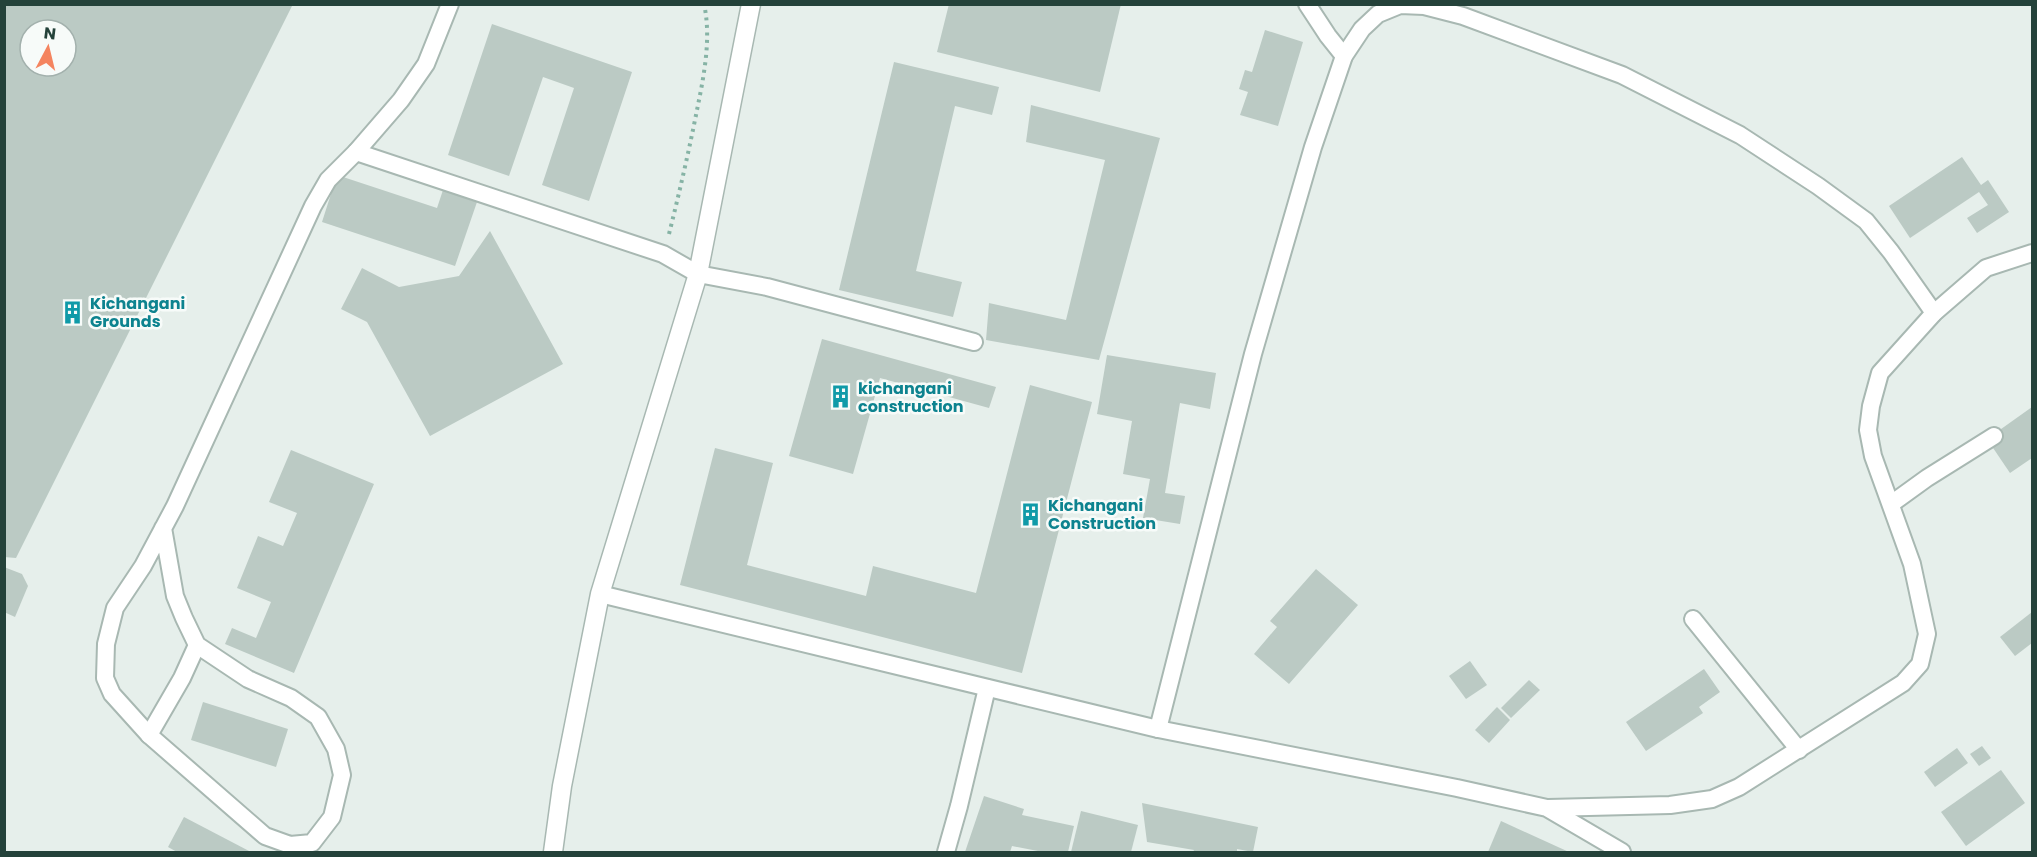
<svg xmlns="http://www.w3.org/2000/svg" width="2037" height="857" font-family="Poppins,sans-serif">
  <rect width="100%" height="100%" fill="#e6efeb"/>
  <g fill="#bbcac4" fill-rule="evenodd">
    <path d="M4,4H293L16,558L4,557ZM30,30H66V66H30Z"/>
    <polygon points="949,4 1121,4 1100,92 937,52"/>
    <polygon points="492,24 632,72 589,201 542,185 574,88 543,77 509,176 448,155"/>
    <polygon points="1265,30 1303,42 1278,126 1240,115 1248,92 1239,89 1245,70 1252,72"/>
    <polygon points="894,62 999,87 992,115 955,106 916,271 962,282 953,317 839,290"/>
    <polygon points="1031,105 1160,138 1099,360 986,340 989,303 1066,320 1105,160 1026,142"/>
    <polygon points="1962,157 1981,185 1988,180 2009,212 1977,233 1967,218 1988,205 1979,192 1910,238 1889,206"/>
    <polygon points="337,175 437,208 443,190 477,202 455,266 322,222"/>
    <polygon points="490,231 563,364 430,436 367,322 341,309 362,268 399,287 459,276"/>
    <polygon points="822,339 996,387 989,408 880,378 853,474 789,456"/>
    <polygon points="1107,355 1216,373 1210,409 1180,403 1165,493 1185,496 1180,524 1143,518 1150,479 1123,474 1132,421 1097,414"/>
    <polygon points="1030,385 1092,402 1022,673 680,585 715,448 773,463 747,565 866,596 873,566 976,593"/>
    <polygon points="2032,407 2032,458 2010,473 1987,439"/>
    <polygon points="291,450 374,484 294,673 225,644 232,628 256,638 271,602 237,588 258,536 283,546 297,513 269,502"/>
    <polygon points="4,567 22,574 28,586 15,617 4,612"/>
    <polygon points="1316,569 1358,605 1289,684 1254,654 1277,627 1270,621"/>
    <polygon points="2032,612 2032,643 2015,656 2000,637"/>
    <polygon points="1470,661 1487,685 1466,699 1449,676"/>
    <polygon points="1704,669 1720,692 1699,707 1703,713 1646,751 1626,722"/>
    <polygon points="1529,680 1540,690 1511,718 1501,708"/>
    <polygon points="203,702 288,729 276,767 191,740"/>
    <polygon points="1497,707 1510,720 1489,743 1475,730"/>
    <polygon points="1982,746 1991,758 1979,766 1970,754"/>
    <polygon points="1957,748 1968,763 1935,787 1924,772"/>
    <polygon points="2001,770 2025,803 1966,846 1941,812"/>
    <polygon points="984,796 1024,809 1022,815 1074,826 1068,852 1043,852 1012,846 1010,852 965,852"/>
    <polygon points="1142,803 1258,827 1253,852 1237,849 1237,852 1193,852 1194,850 1147,842"/>
    <polygon points="1081,811 1138,825 1131,852 1071,852"/>
    <polygon points="184,817 251,852 177,852 168,847"/>
    <polygon points="1501,821 1569,852 1488,852"/>
  </g>
  <g fill="none" stroke-linecap="round" stroke-linejoin="round">
    <defs>
      <g id="service">
        <polyline points="1307,4 1328,36 1344,56"/>
        <polyline points="356,152 663,254 698,274 767,287 974,342"/>
        <polyline points="1891,504 1927,478 1994,436"/>
        <polyline points="163,528 175,596 184,618 197,645 248,679 291,698 318,717 336,749 342,775 332,817 312,843 290,845 265,836 149,735 112,694 105,678 106,644 115,608 143,566 175,506 313,206 328,180 356,152 401,100 426,64 450,4"/>
        <polyline points="600,594 1158,729 1457,788 1547,808 1622,852"/>
        <polyline points="1693,619 1799,750"/>
        <polyline points="1158,729 1253,354 1313,147 1344,56 1362,29 1378,14 1400,5 1424,6 1463,16 1622,75 1740,135 1818,186 1866,221 1891,252 1934,313"/>
        <polyline points="149,735 182,678 197,645"/>
        <polyline points="1548,808 1670,805 1712,799 1739,787 1903,683 1920,664 1927,634 1912,564 1873,456 1868,430 1871,406 1880,373 1934,313 1986,268 2032,253"/>
        <polyline points="946,852 959,806 987,688"/>
      </g>
      <polyline id="minor" points="553,852 562,786 600,594 698,274 751,4"/>
    </defs>
    <use href="#service" stroke="#a8b8b2" stroke-width="20"/>
    <use href="#minor" stroke="#a8b8b2" stroke-width="21"/>
    <path stroke="#86b3a5" stroke-width="4" stroke-dasharray="3 4.5" stroke-linecap="butt" d="M669,234C679,194 688,155 696,115C703,80 712,40 704,4"/>
    <use href="#service" stroke="#fff" stroke-width="16"/>
    <use href="#minor" stroke="#fff" stroke-width="18"/>
  </g>
  <defs>
    <symbol id="building-bare" viewBox="-9 -9 18 18"><path d="M-4-6H4V6H1V3H-1V6H-4ZM-2.5-4.3h1.7v1.8h-1.7ZM.8-4.3h1.7v1.8H.8ZM-2.5-1h1.7V.8h-1.7ZM.8-1h1.7V.8H.8Z" fill="#0f9aa8" stroke="#f7fbf9" stroke-width="2.5" paint-order="stroke"/></symbol>
  </defs>
  <g fill-rule="evenodd">
    <use href="#building-bare" x="56" y="296" width="33" height="33"/>
    <use href="#building-bare" x="824" y="380" width="33" height="33"/>
    <use href="#building-bare" x="1014" y="498" width="33" height="33"/>
  </g>
  <g text-anchor="middle" dominant-baseline="central" stroke-width="5" stroke-linejoin="round" paint-order="stroke">
    <g font-size="16" font-weight="bold" fill="#0d838f" stroke="#f7fbf9" text-anchor="start">
      <text x="90" y="303">Kichangani<tspan x="90" dy="18">Grounds</tspan></text>
      <text x="858" y="388">kichangani<tspan x="858" dy="18">construction</tspan></text>
      <text x="1048" y="505">Kichangani<tspan x="1048" dy="18">Construction</tspan></text>
    </g>
  </g>
  <rect width="2037" height="857" fill="none" stroke="#24423a" stroke-width="12"/>
  <g transform="translate(48 48) rotate(7)"><circle r="28" fill="#f7fbf9" stroke="#a3b1ad" stroke-width="1.5"/>
  <path d="M0-4.5L10 22L0 15L-10 22Z" fill="#f4845f"/>
  <text y="-9" font-size="16" font-weight="bold" text-anchor="middle" fill="#24423a">N</text>
  </g>
</svg>
